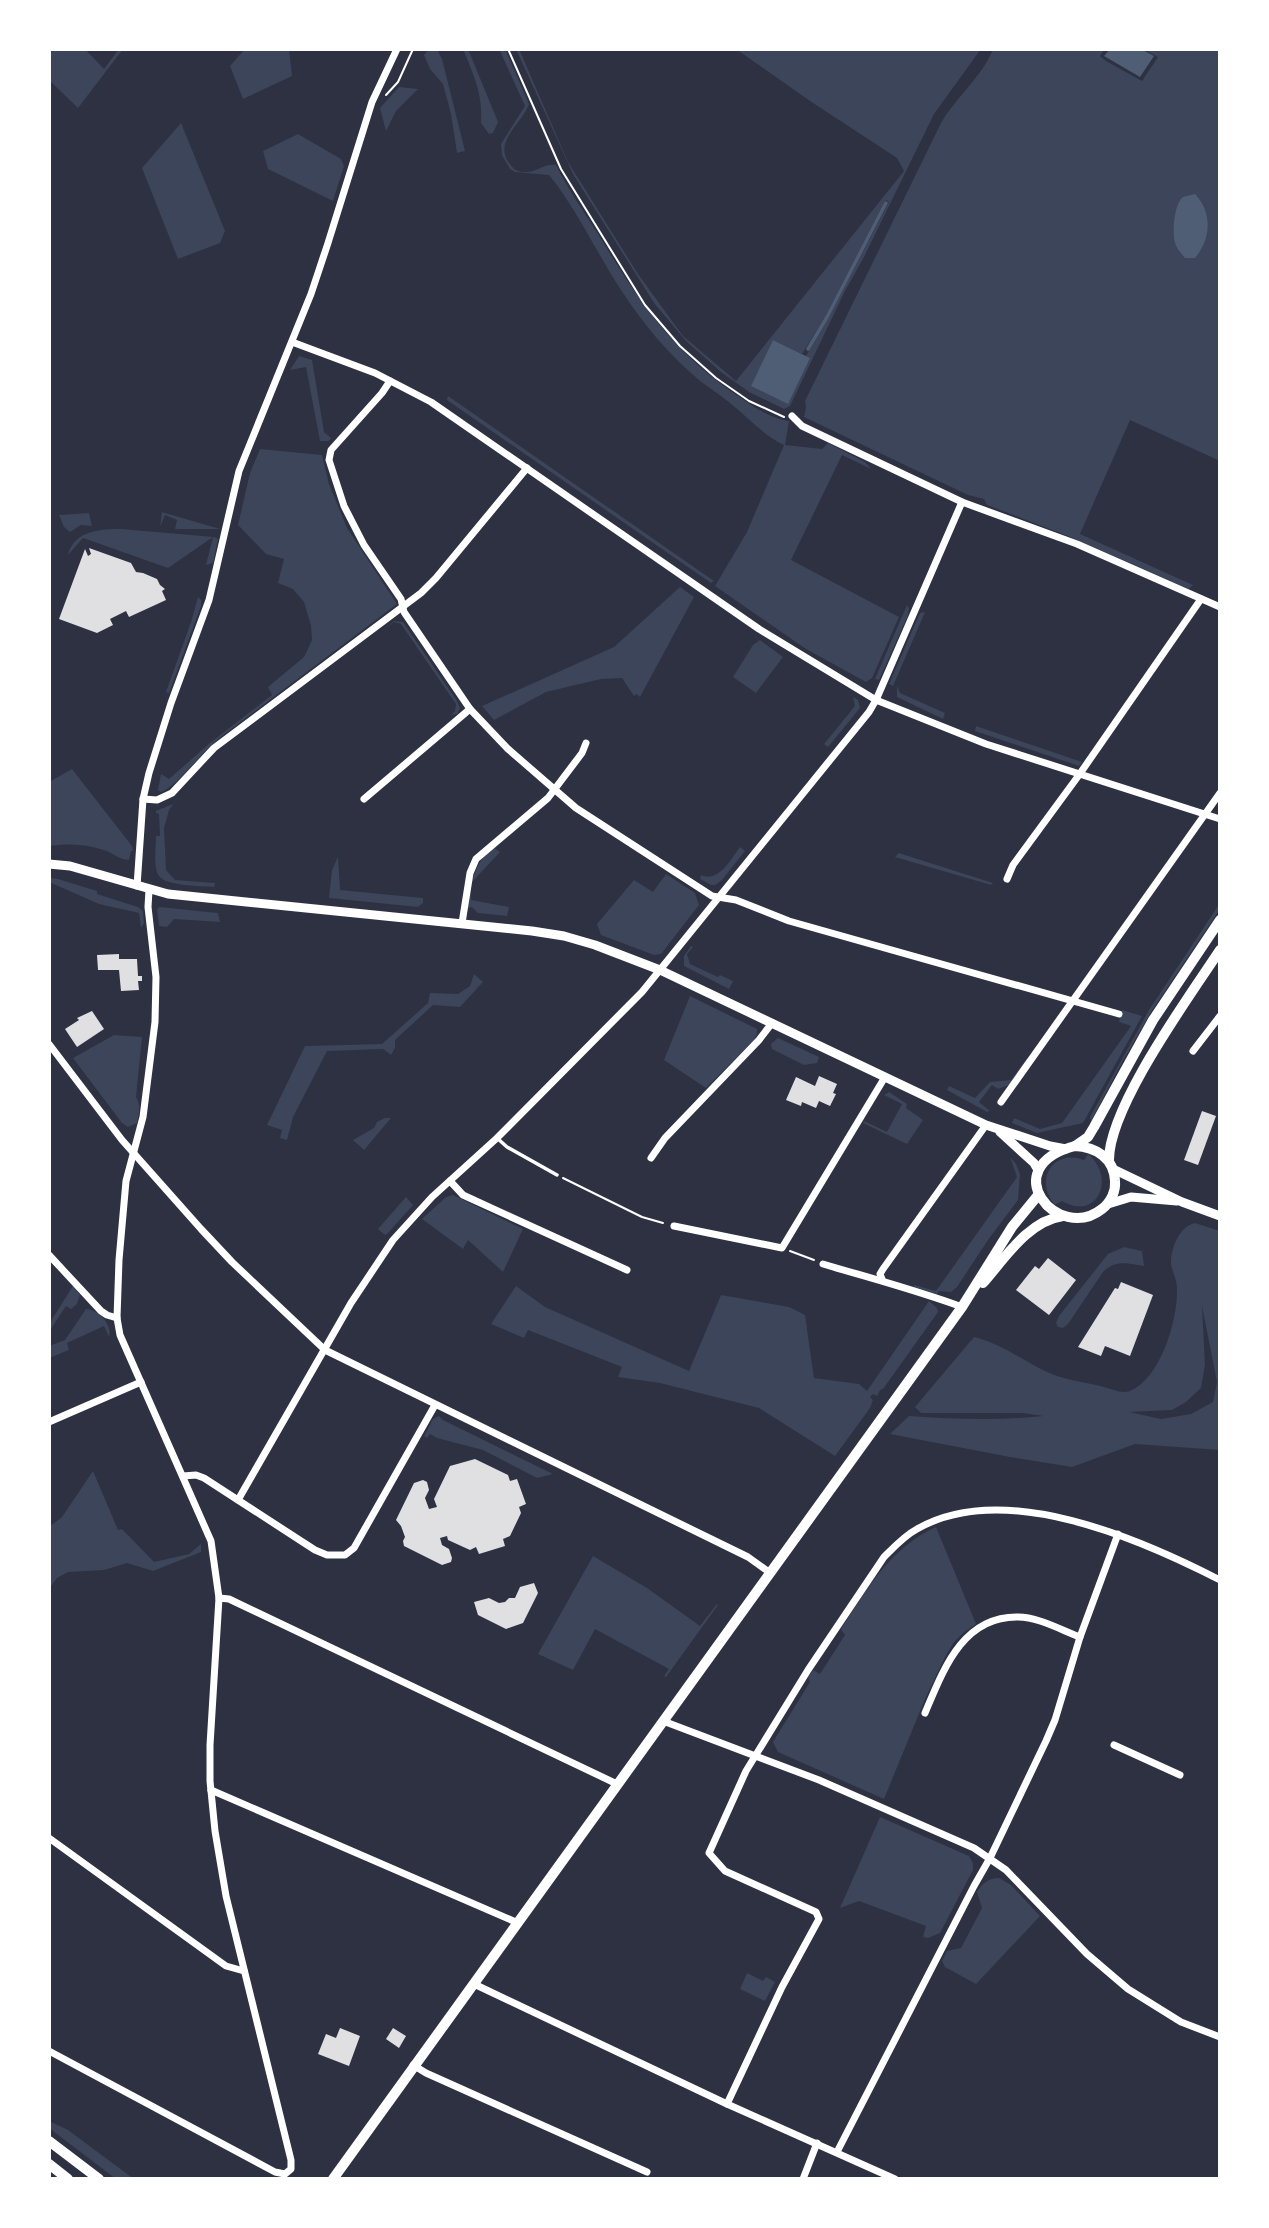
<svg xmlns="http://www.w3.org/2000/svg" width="1269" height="2228" font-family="'Fira Sans Condensed',sans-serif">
  <rect width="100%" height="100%" fill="#2d3142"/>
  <g fill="#3c4559" fill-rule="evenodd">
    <polygon points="49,49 85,49 104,69 119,49 123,49 78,108 49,80"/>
    <polygon points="245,49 289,49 292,76 243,99 230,66"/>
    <polygon points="429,49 437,49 442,59 465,151 457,153 451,114 443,84 430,69 424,55"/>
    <path d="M463,49H468L498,122L493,133L489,134L481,123C483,94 474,76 463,49Z"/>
    <path d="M499,49H505L529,104C522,124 492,142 510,164C513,169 518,172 524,172C536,173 544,163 556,165C568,189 584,212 598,234C638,300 675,355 741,398C755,408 772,419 789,421L785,445L822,449L828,443L865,462L871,469L842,455L791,560L899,617L872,678L866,682L806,649L715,586L747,532L784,445C762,435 748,417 730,403C720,395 710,388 700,381C670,356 644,325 623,293C598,256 577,209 549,175L515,172L510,169L502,155L501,144L525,106Z"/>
    <path d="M516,49H519L568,162L638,274L683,336L736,381L904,171L897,158L810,101L736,49H981L934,114L863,259L845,291L790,406L784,409L749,392L721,372L686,341L654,303L573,174ZM886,200L889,202L829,316L806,356L810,358L752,386L773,340L802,354L825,317Z"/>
    <path d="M993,49H1105L1100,56L1106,61L1142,81L1158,57L1143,49H1220V461L1130,420L1080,534L1193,585L1189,589L1068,536L987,505L984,499L968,495L804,417L806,407L805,401L941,123C956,97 982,77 993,49Z"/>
    <polygon points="399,87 418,89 396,111 386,131 380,108"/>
    <polygon points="181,123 225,231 220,243 178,259 142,168"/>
    <polygon points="298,134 341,159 344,166 333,201 268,169 263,151"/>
    <polygon points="299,356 312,360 324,432 331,438 329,441 320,441 306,367 290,370"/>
    <polygon points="448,396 714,581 711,583 447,400"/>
    <path d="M260,449L322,455L329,484L347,528L397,604L218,739C203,751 175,788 161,792L158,790L161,774L169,779L210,743L272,695L268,687L304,657L312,640L311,626L304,602L293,589L278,583L284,559L266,554L238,525L250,473Z"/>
    <polygon points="162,512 165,513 220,529 175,529 177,520 165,515 160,527"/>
    <polygon points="89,513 92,526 81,525 70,532 64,527 59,515"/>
    <path d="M121,529L214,537L218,539L213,563L206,565L213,537L168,568L83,538L68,555C74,530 101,529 121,529Z"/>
    <polygon points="680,587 694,597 640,697 637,694 634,696 622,678 601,679 546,692 494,720 482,706 614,647"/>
    <polygon points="198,597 201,600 201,606 169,693 166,692 191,622"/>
    <polygon points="907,605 909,608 908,615 879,680 875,679"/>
    <polygon points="925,612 893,686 889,684 920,613"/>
    <polygon points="394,621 403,622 457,701 460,708 457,714 451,715 455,711 456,704 401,624 394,622 381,632"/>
    <polygon points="760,640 783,657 756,693 733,677 753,645"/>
    <polygon points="897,686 900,693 945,713 943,719 897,697"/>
    <polygon points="853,697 858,700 860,708 828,747 824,744 855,706"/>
    <polygon points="976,726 1082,762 1079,766 975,731"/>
    <path d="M72,769L132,846L133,851H131L129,860C119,859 115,855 107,851C88,844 68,843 49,846V782Z"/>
    <path d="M182,792L169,810L164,828L166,870L175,880L215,883L214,887C202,886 165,886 159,876C153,867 156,847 156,836H160L159,814L156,813V811L173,804Z"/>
    <path d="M740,847L745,851L722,880L715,885H711L700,879L701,875C719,883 731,859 740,847Z"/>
    <path d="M494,848L500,852L471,883V900L509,907L507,916L478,913L472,907L468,908V905C471,881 474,863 494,848Z"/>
    <polygon points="899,853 908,856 993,883 991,885 895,857"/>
    <polygon points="338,857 340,890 423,898 423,903 418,907 329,898 332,870"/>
    <polygon points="666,874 695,893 699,905 661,954 654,955 601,935 597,924 634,880 653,892"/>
    <polygon points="49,878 58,879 97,891 97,894 138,907 143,911 144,923 141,928 139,913 99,904 49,882"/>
    <polygon points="1220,903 1220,909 1151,1012 1120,1066 1091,1121 1090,1117 1149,1010"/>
    <polygon points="159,907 218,913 220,922 174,919 167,927 159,926 157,910"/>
    <polygon points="691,946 693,947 687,954 690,964 718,977 720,975 733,981 729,989 684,966 684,956"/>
    <polygon points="474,974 483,982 460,1007 433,1005 395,1040 395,1048 391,1055 383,1049 327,1051 293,1117 287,1140 280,1138 282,1130 267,1125 305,1046 382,1044 428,1003 430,993 458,994 470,986"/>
    <polygon points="690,996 757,1029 757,1034 753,1041 706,1088 664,1060"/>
    <polygon points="1122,1010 1142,1016 1083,1123 1037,1133 1012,1123 1014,1118 1040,1129 1062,1123 1131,1026 1119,1022"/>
    <path d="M114,1035L142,1037L136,1097C141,1106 139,1113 137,1123L128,1127L122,1123L73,1058Z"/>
    <polygon points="778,1038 819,1057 817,1063 804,1065 772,1049 771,1044"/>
    <polygon points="1027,1058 1028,1060 1009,1085 998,1089 992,1085 979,1102 990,1111 987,1112 947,1090 949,1086 975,1098 990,1082 1011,1080"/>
    <polygon points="889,1092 907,1104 906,1108 923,1120 907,1144 863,1123 864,1121 887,1132 902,1104 884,1095"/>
    <polygon points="385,1118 391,1118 364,1150 353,1140 374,1128 377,1122"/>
    <path d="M1088,1154C1117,1178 1097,1222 1062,1201L1055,1205C1034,1181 1052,1148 1084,1160Z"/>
    <polygon points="1010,1157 1016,1164 1020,1174 1018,1200 988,1240 957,1287 951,1292 939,1291 937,1294 914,1287 914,1285 936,1291 1017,1177"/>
    <polygon points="453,1195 523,1229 503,1272 468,1240 463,1249 422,1219 446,1197"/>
    <polygon points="406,1197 413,1205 387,1234 385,1235 378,1229"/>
    <path d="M1195,1223L1220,1231V1450L1135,1444L1072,1467L1010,1457L890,1434L909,1416C954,1419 999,1421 1043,1416L1023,1413H921L915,1407L974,1337C1000,1343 1022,1360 1047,1372C1064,1380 1086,1382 1104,1387C1112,1389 1122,1394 1130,1391C1161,1378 1178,1319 1177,1288C1177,1279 1171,1270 1171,1262C1171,1247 1180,1226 1195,1223ZM1202,1306L1217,1382L1213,1402L1191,1414L1161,1419L1129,1412L1172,1410L1186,1402L1201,1388L1205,1365Z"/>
    <path d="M1124,1247L1142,1251L1144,1266C1127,1264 1117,1259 1103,1272L1068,1324L1063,1328L1058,1327L1056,1323L1059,1316L1108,1254Z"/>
    <polygon points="73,1286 80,1295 77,1304 71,1309 66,1306 49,1332 49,1324"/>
    <polygon points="516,1286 545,1307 689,1371 721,1295 789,1307 805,1315 814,1378 859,1384 867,1391 929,1301 937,1308 938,1312 883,1389 880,1390 877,1396 873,1394 870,1397 873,1400 870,1408 835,1456 759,1408 660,1383 618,1377 622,1367 528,1330 524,1338 491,1324"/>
    <path d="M86,1309C98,1309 113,1325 109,1337L104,1326L67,1343L69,1350L49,1358V1346L65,1340Z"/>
    <polygon points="439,1416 443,1420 553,1474 537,1478 483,1450 437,1438 430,1434 427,1438 424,1436 433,1419"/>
    <polygon points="93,1471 118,1530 122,1529 154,1562 189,1554 201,1544 201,1552 153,1571 127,1563 104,1570 68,1572 57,1578 49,1589 49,1527 62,1517"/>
    <path d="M936,1527L976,1624L963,1633L954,1642L945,1657L925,1699L884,1799L778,1752L773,1742L810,1682L808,1677L813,1670L820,1674L845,1635L841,1629C867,1589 891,1547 936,1527Z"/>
    <polygon points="593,1556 647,1588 700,1626 717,1604 718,1605 666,1677 664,1676 669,1669 595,1629 573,1670 538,1654"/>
    <polygon points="880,1817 969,1856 973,1863 973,1870 940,1933 928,1938 923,1937 926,1926 859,1901 840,1908"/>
    <path d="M999,1878L1011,1885L1040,1916L976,1984L945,1967L942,1961L947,1951L961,1948L982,1908L977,1892C982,1884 988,1878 999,1878Z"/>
    <polygon points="747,1973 763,1981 766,1977 775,1982 765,2001 740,1989"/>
    <polygon points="49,2121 68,2130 134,2179 116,2179 49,2128"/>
  </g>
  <g fill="#4f5d75">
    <polygon points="1110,49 1141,49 1154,56 1140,77 1104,56"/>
    <path d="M1195,194C1213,213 1211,239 1195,258H1185C1181,253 1177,249 1175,243C1172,232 1174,204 1183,197C1186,196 1192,195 1195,194Z"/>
    <polygon points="773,340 810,358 788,404 751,386"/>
  </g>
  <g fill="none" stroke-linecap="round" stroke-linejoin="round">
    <polyline stroke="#4f5d75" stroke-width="3.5" points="808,349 827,317 886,203"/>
  </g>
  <g fill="#e0e0e3">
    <polygon points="89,548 131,563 136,572 143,573 157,579 160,585 165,589 162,591 166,600 129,617 126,611 110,619 113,625 97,633 59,619 85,549 88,556 91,554"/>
    <polygon points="119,954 119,959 137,959 138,976 142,976 142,981 138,981 139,990 121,991 119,970 98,970 97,955"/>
    <polygon points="92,1011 104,1029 77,1047 65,1029 79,1020 77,1018"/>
    <polygon points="819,1076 837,1084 833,1093 836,1094 830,1106 819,1101 816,1108 802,1102 801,1106 786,1100 796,1077 815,1086"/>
    <polygon points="1202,1111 1216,1116 1198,1165 1184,1160"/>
    <polygon points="1048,1258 1076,1280 1049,1315 1016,1290 1035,1266 1039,1269"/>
    <polygon points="1121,1282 1153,1295 1130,1356 1105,1346 1101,1356 1078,1347 1115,1288 1118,1289"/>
    <polygon points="475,1459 508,1475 510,1481 517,1479 526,1504 519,1507 521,1513 510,1536 503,1539 505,1546 479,1554 476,1547 470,1550 448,1540 447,1536 440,1538 442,1545 449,1549 452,1558 451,1562 442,1565 404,1546 403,1541 405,1537 401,1526 396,1520 414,1483 423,1480 427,1482 429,1490 425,1498 429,1509 437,1507 434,1499 450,1466"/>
    <polygon points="534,1583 538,1593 523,1623 506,1629 478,1615 474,1602 489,1598 499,1603 505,1602 509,1598 515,1598 520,1587"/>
    <polygon points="340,2028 360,2036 349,2066 318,2054 326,2034 336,2038"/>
    <polygon points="393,2028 406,2036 399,2048 386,2039"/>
  </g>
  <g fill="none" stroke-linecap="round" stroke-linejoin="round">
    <g stroke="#fff" stroke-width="2">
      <polyline points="508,49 561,169 645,305 680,346 716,378 749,401 784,417"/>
      <polyline points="386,95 398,82 413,49"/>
      <polyline points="563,1178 642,1217 663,1223"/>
      <polyline points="790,1251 814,1260"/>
    </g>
    <polyline stroke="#fff" stroke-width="3.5" points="497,1138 507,1147 557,1175"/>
    <g stroke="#fff" stroke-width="7">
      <polyline points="292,342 375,373 431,402 759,629 876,700 986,744 1220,819"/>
      <polyline points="390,381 382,393 331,450 329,460 344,506 364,545 401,599 404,612 470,709 508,749 576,808 712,896 736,900 789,921 1119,1014"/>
      <polyline points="792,416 802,426 962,502 1077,544 1220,607"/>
      <polyline points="143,799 157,800 172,793 214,748 421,593 436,578 527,468"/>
      <polyline points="364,799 470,709"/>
      <polyline points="1007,879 1013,865 1079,775 1201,599"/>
      <polyline points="137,886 143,799 149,773 171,703 209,600 239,471 311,294 328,243 372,102 397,49"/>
      <polyline points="462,923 470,873 476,859 548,798 582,753 586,743"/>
      <polyline points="49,1044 122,1140 201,1229 232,1262 325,1350 748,1557 769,1572"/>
      <polyline points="1193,1051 1220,1016"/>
      <polyline points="1001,1102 1220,793"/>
      <polyline points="651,1158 665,1138 759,1040 772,1023"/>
      <polyline points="450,1181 463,1195 627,1270"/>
      <polyline points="674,1226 782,1248 885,1077"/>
      <polyline points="49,1255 101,1311 107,1315 117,1318"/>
      <path d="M823,1264C870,1278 916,1290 962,1307"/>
      <polyline points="882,1279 880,1274 883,1269 986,1125"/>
      <polyline points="49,1422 141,1382"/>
      <polyline points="183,1476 196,1475 204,1478 315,1550 327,1555 345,1555 354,1548 435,1405"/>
      <polyline points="238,1500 351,1303 393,1240 432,1197 497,1138 642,992 869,712 876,700 962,502"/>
      <polyline points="219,1598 229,1599 617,1784"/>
      <path d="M925,1713C943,1671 962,1616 1018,1617C1038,1617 1061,1630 1080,1637"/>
      <polyline points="663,1721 819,1780 974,1848 1006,1870 1087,1954 1128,1989 1181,2022 1220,2037"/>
      <polyline points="1114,1745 1180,1775"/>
      <polyline points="211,1790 518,1923"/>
      <polyline points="49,1838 226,1966 244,1971"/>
      <polyline points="474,1984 727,2104 895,2179"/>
      <polyline points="49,2051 275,2172 285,2174 291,2169 291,2160 226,1896 215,1831 210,1781 210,1745 219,1598 211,1541 120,1335 117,1318 119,1260 126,1181 143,1117 155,1022 156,977 148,907 149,890"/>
      <polyline points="413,2065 426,2073 647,2172"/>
      <path d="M727,2104L782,1987L819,1919L816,1912L725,1871L709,1853L746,1771L808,1670L884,1557C894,1547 904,1536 917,1529C1004,1479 1140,1539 1220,1580"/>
      <polyline points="837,2152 974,1886 990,1858 1046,1741 1055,1720 1080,1637 1118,1534"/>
      <polyline points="803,2179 817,2143"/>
    </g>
    <g stroke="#fff" stroke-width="9">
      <polyline points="49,864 70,866 168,894 532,931 564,936 595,945 660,970 986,1125 1050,1146 1066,1149"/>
      <polyline points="1000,1132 1034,1163 1038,1170"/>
      <polyline points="1113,1169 1182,1202 1220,1216"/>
      <polyline points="1108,1204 1131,1197 1177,1201"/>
    </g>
    <g stroke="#fff" stroke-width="10">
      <polyline points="1075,1146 1088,1137 1094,1127 1153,1020 1220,920"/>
      <path d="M1075,1146C1096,1147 1114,1158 1115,1181C1116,1191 1111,1202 1102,1209C1058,1244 994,1167 1075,1146Z"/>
      <path d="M1109,1161C1108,1108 1189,997 1220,950"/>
      <path d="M983,1283C1005,1258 1028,1221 1063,1216"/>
      <polyline points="49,2141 99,2179"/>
      <polyline points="49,2164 68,2179"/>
      <polyline points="333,2179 962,1307 1012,1227 1039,1194"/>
    </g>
  </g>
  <rect width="1269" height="2228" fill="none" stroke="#ffffff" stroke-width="102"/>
</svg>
